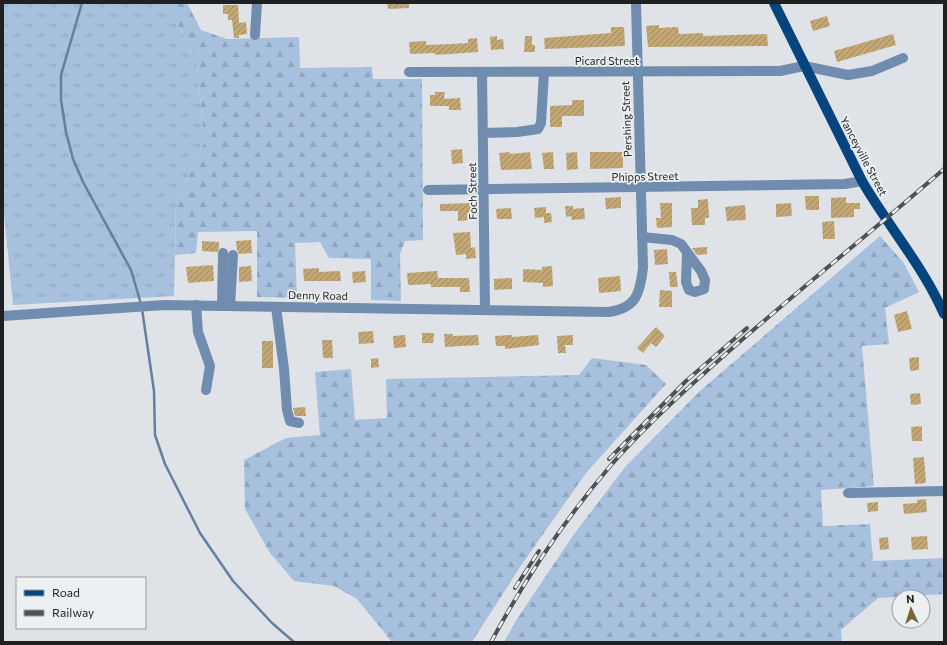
<svg xmlns="http://www.w3.org/2000/svg" width="947" height="645" font-family="Commissioner,sans-serif">
  <defs>
    <pattern id="grass-tufts" width="24" height="20" patternUnits="userSpaceOnUse"><rect width="24" height="20" fill="#a7c0dd"/><path d="M3 7l-1-3M5 7V3M7 7l1-3M15 17l-1-3M17 17v-4M19 17l1-3" fill="none" stroke="#8fa5bd"/></pattern>
    <pattern id="forest-firs" width="22" height="20" patternUnits="userSpaceOnUse"><rect width="22" height="20" fill="#a7c0dd"/><path d="M5 1l3.5 6h-7zM16 11l3.5 6h-7z" fill="#8fa5bd"/></pattern>
    <pattern id="building-hatch" width="6" height="6" patternUnits="userSpaceOnUse"><rect width="6" height="6" fill="#c3a875"/><path d="M-1 1l2-2M0 6l6-6M5 7l2-2" fill="none" stroke="#9e8860"/></pattern>
  </defs>
  <rect width="100%" height="100%" fill="#dfe2e6"/>
  <polygon fill="url(#grass-tufts)" points="3,3 166,3 197,61 204,143 176,203 174,296 13,305 3,204"/>
  <g fill="url(#forest-firs)">
    <polygon points="166,3 187,3 201,30 227,39 299,37 300,68 372,67 373,79 422,79 423,240 405,241 400,254 401,301 371,300 371,259 329,258 320,242 295,243 297,298 257,297 257,231 198,232 196,253 175,255 176,203 204,143 197,61"/>
    <polygon points="880,236 903,262 919,292 885,308 889,344 862,346 874,486 821,490 823,526 870,524 873,561 944,558 944,594 878,598 841,630 842,642 504,642 517,619 574,534 626,466 700,391"/>
    <polygon points="592,358 646,365 666,384 586,473 520,567 472,642 392,642 357,599 334,586 294,581 270,553 245,509 244,460 286,438 320,435 315,372 351,369 355,420 387,418 386,379 579,375"/>
  </g>
  <g fill="none" stroke-linecap="round" stroke-linejoin="round">
    <g stroke="#657f9e" stroke-width="2.5">
      <polyline points="82,3 61,75 61,100 66,132 73,159 83,182 131,270 141,304"/>
      <polyline points="142,309 154,391 155,435 165,464 200,533 233,581 272,623 294,642"/>
    </g>
  </g>
  <g fill="url(#building-hatch)">
    <polygon points="387,3 409,3 409,8 388,9"/>
    <polygon points="223,5 238,5 239,23 246,22 247,34 239,35 239,38 234,38 232,20 228,20 228,14 223,14"/>
    <polygon points="827,16 830,26 813,31 810,21"/>
    <polygon points="659,25 659,28 678,27 679,34 681,34 703,33 703,36 767,34 768,46 648,47 646,26"/>
    <polygon points="611,27 624,27 625,46 545,49 544,38 611,33"/>
    <polygon points="893,34 896,45 837,62 834,51"/>
    <polygon points="497,36 497,40 503,39 504,49 491,50 490,37"/>
    <polygon points="525,36 532,36 532,45 535,45 535,52 524,52"/>
    <polygon points="477,38 478,52 435,55 435,53 410,54 409,42 426,41 426,45 451,44 468,43 468,39"/>
    <polygon points="435,92 445,92 444,99 460,98 461,110 449,110 449,106 430,106 430,95 435,95"/>
    <polygon points="572,100 584,100 584,116 562,116 562,127 550,127 550,106 572,105"/>
    <polygon points="462,149 463,163 452,164 451,150"/>
    <polygon points="510,152 510,154 530,152 532,169 501,170 499,153"/>
    <polygon points="553,152 554,169 544,169 542,153"/>
    <polygon points="577,152 578,169 567,170 566,153"/>
    <polygon points="590,152 623,152 623,168 590,169"/>
    <polygon points="805,196 819,196 819,210 806,210"/>
    <polygon points="621,197 621,208 606,209 605,198"/>
    <polygon points="846,197 846,203 860,203 860,209 854,209 854,217 831,218 831,198"/>
    <polygon points="708,199 709,218 705,218 705,225 692,225 691,208 698,208 698,200"/>
    <polygon points="471,203 472,220 458,221 458,211 440,211 440,204"/>
    <polygon points="660,203 672,203 672,227 657,228 656,218 661,218"/>
    <polygon points="791,203 792,216 776,217 776,204"/>
    <polygon points="745,205 746,220 727,221 725,207"/>
    <polygon points="565,206 573,206 573,209 584,208 585,219 572,220 571,216 566,217"/>
    <polygon points="546,207 546,213 551,213 552,222 544,223 544,217 535,218 534,208"/>
    <polygon points="511,208 512,219 497,219 496,209"/>
    <polygon points="834,221 835,239 823,239 822,222"/>
    <polygon points="470,232 471,248 475,247 476,258 466,259 466,254 456,255 453,233"/>
    <polygon points="251,240 252,253 239,254 237,250 236,241"/>
    <polygon points="202,241 219,242 219,248 217,252 202,251"/>
    <polygon points="707,247 707,254 697,255 692,248"/>
    <polygon points="667,249 668,264 655,265 654,250"/>
    <polygon points="213,265 214,281 188,283 186,267"/>
    <polygon points="251,266 252,281 239,282 239,267"/>
    <polygon points="552,266 553,286 543,287 543,283 523,282 523,269 542,270 542,267"/>
    <polygon points="319,268 319,272 340,271 341,281 304,281 303,269"/>
    <polygon points="365,271 366,282 353,283 352,272"/>
    <polygon points="437,271 438,278 469,278 470,292 460,292 460,287 431,287 431,284 408,285 407,273"/>
    <polygon points="669,272 676,272 678,287 670,287"/>
    <polygon points="620,276 621,291 599,293 598,278"/>
    <polygon points="512,278 512,289 494,290 494,279"/>
    <polygon points="660,290 672,291 672,307 659,307"/>
    <polygon points="907,311 912,329 898,332 894,315"/>
    <polygon points="656,327 665,336 656,347 651,343 643,353 637,348"/>
    <polygon points="373,331 374,343 359,344 358,332"/>
    <polygon points="422,333 434,333 433,343 422,343"/>
    <polygon points="444,334 453,334 453,336 478,335 479,345 445,347"/>
    <polygon points="405,335 406,347 394,348 393,336"/>
    <polygon points="512,335 512,337 538,335 539,345 505,349 505,346 496,346 495,336"/>
    <polygon points="573,335 573,345 565,345 566,353 558,353 557,336"/>
    <polygon points="322,340 332,340 333,358 323,358"/>
    <rect x="262" y="341" width="11" height="27"/>
    <polygon points="919,357 919,370 910,371 909,358"/>
    <polygon points="378,358 379,367 371,368 371,359"/>
    <polygon points="920,393 921,404 911,405 910,394"/>
    <polygon points="305,407 306,416 295,416 293,408"/>
    <polygon points="922,426 922,441 912,441 911,427"/>
    <polygon points="924,457 926,483 915,484 913,458"/>
    <polygon points="926,499 927,512 904,514 903,504 917,503 917,500"/>
    <polygon points="878,502 878,511 868,512 867,503"/>
    <polygon points="927,536 928,549 912,550 911,537"/>
    <polygon points="888,537 889,549 880,550 879,538"/>
  </g>
  <g fill="none" stroke-linecap="round" stroke-linejoin="round">
    <g stroke="#708daf" stroke-width="10">
      <polyline points="255,35 257,3"/>
      <polyline points="409,72 780,71 804,66 848,75 872,71 903,58"/>
      <polyline points="482,72 485,309"/>
      <polyline points="483,133 517,132 538,129 541,123 544,72"/>
      <polyline points="428,190 845,184 862,181"/>
      <polyline points="642,237 672,240 681,244 701,271 705,280 704,289 695,292 689,290 686,282 687,254"/>
      <polyline points="196,305 198,332 210,366 206,390"/>
      <polyline points="222,306 223,253"/>
      <polyline points="230,306 233,255"/>
      <polyline points="276,307 284,369 287,410 290,421 299,423"/>
      <path d="M3,316L164,305L609,312C636,308 640,294 643,268L636,3"/>
      <polyline points="848,493 944,491"/>
    </g>
    <path stroke="#04447f" stroke-width="10" d="M774,3L862,181C888,226 923,266 944,314"/>
    <defs>
      <g id="rail">
        <polyline points="609,459 686,381 747,328"/>
        <polyline points="515,588 539,551"/>
        <path d="M491,642C525,579 565,519 612,464C650,421 693,383 736,345C805,285 875,229 944,169"/>
      </g>
    </defs>
    <use href="#rail" stroke="#505153" stroke-width="4"/>
    <use href="#rail" stroke="#ecf0f3" stroke-width="2.5" stroke-dasharray="8" stroke-linecap="butt"/>
  </g>
  <g text-anchor="middle" dominant-baseline="central" stroke-width="3.5" stroke-linejoin="round" paint-order="stroke">
    <g font-size="11" fill="#1f2021" stroke="#ecf0f3">
      <text x="607" y="60">Picard Street</text>
      <text transform="translate(626 119) rotate(-92)">Pershing Street</text>
      <text transform="translate(864 156) rotate(62)">Yanceyville Street</text>
      <text transform="translate(645 176) rotate(-1)">Phipps Street</text>
      <text transform="translate(472 191) rotate(-91)">Foch Street</text>
      <text transform="translate(318 295) rotate(1)">Denny Road</text>
    </g>
  </g>
  <rect width="947" height="645" fill="none" stroke="#1f2021" stroke-width="8"/>
  <rect x="16" y="577" width="130" height="52" fill="#ecf0f3" stroke="#9a9d9f"/>
  <rect x="24" y="590" width="20" height="6" fill="#04447f" stroke="#9a9d9f"/>
  <text x="52" y="597" font-size="12" fill="#1f2021">Road</text>
  <rect x="24" y="610" width="20" height="6" fill="#505153" stroke="#9a9d9f"/>
  <text x="52" y="617" font-size="12" fill="#1f2021">Railway</text>
  <g transform="translate(911 609) rotate(356)"><circle r="19" fill="#ecf0f3" stroke="#9a9d9f"/>
  <path d="M0-3L7 15L0 10L-7 15Z" fill="#7c6535"/>
  <text y="-6" font-size="11" font-weight="bold" text-anchor="middle" fill="#1f2021">N</text>
  </g>
</svg>
